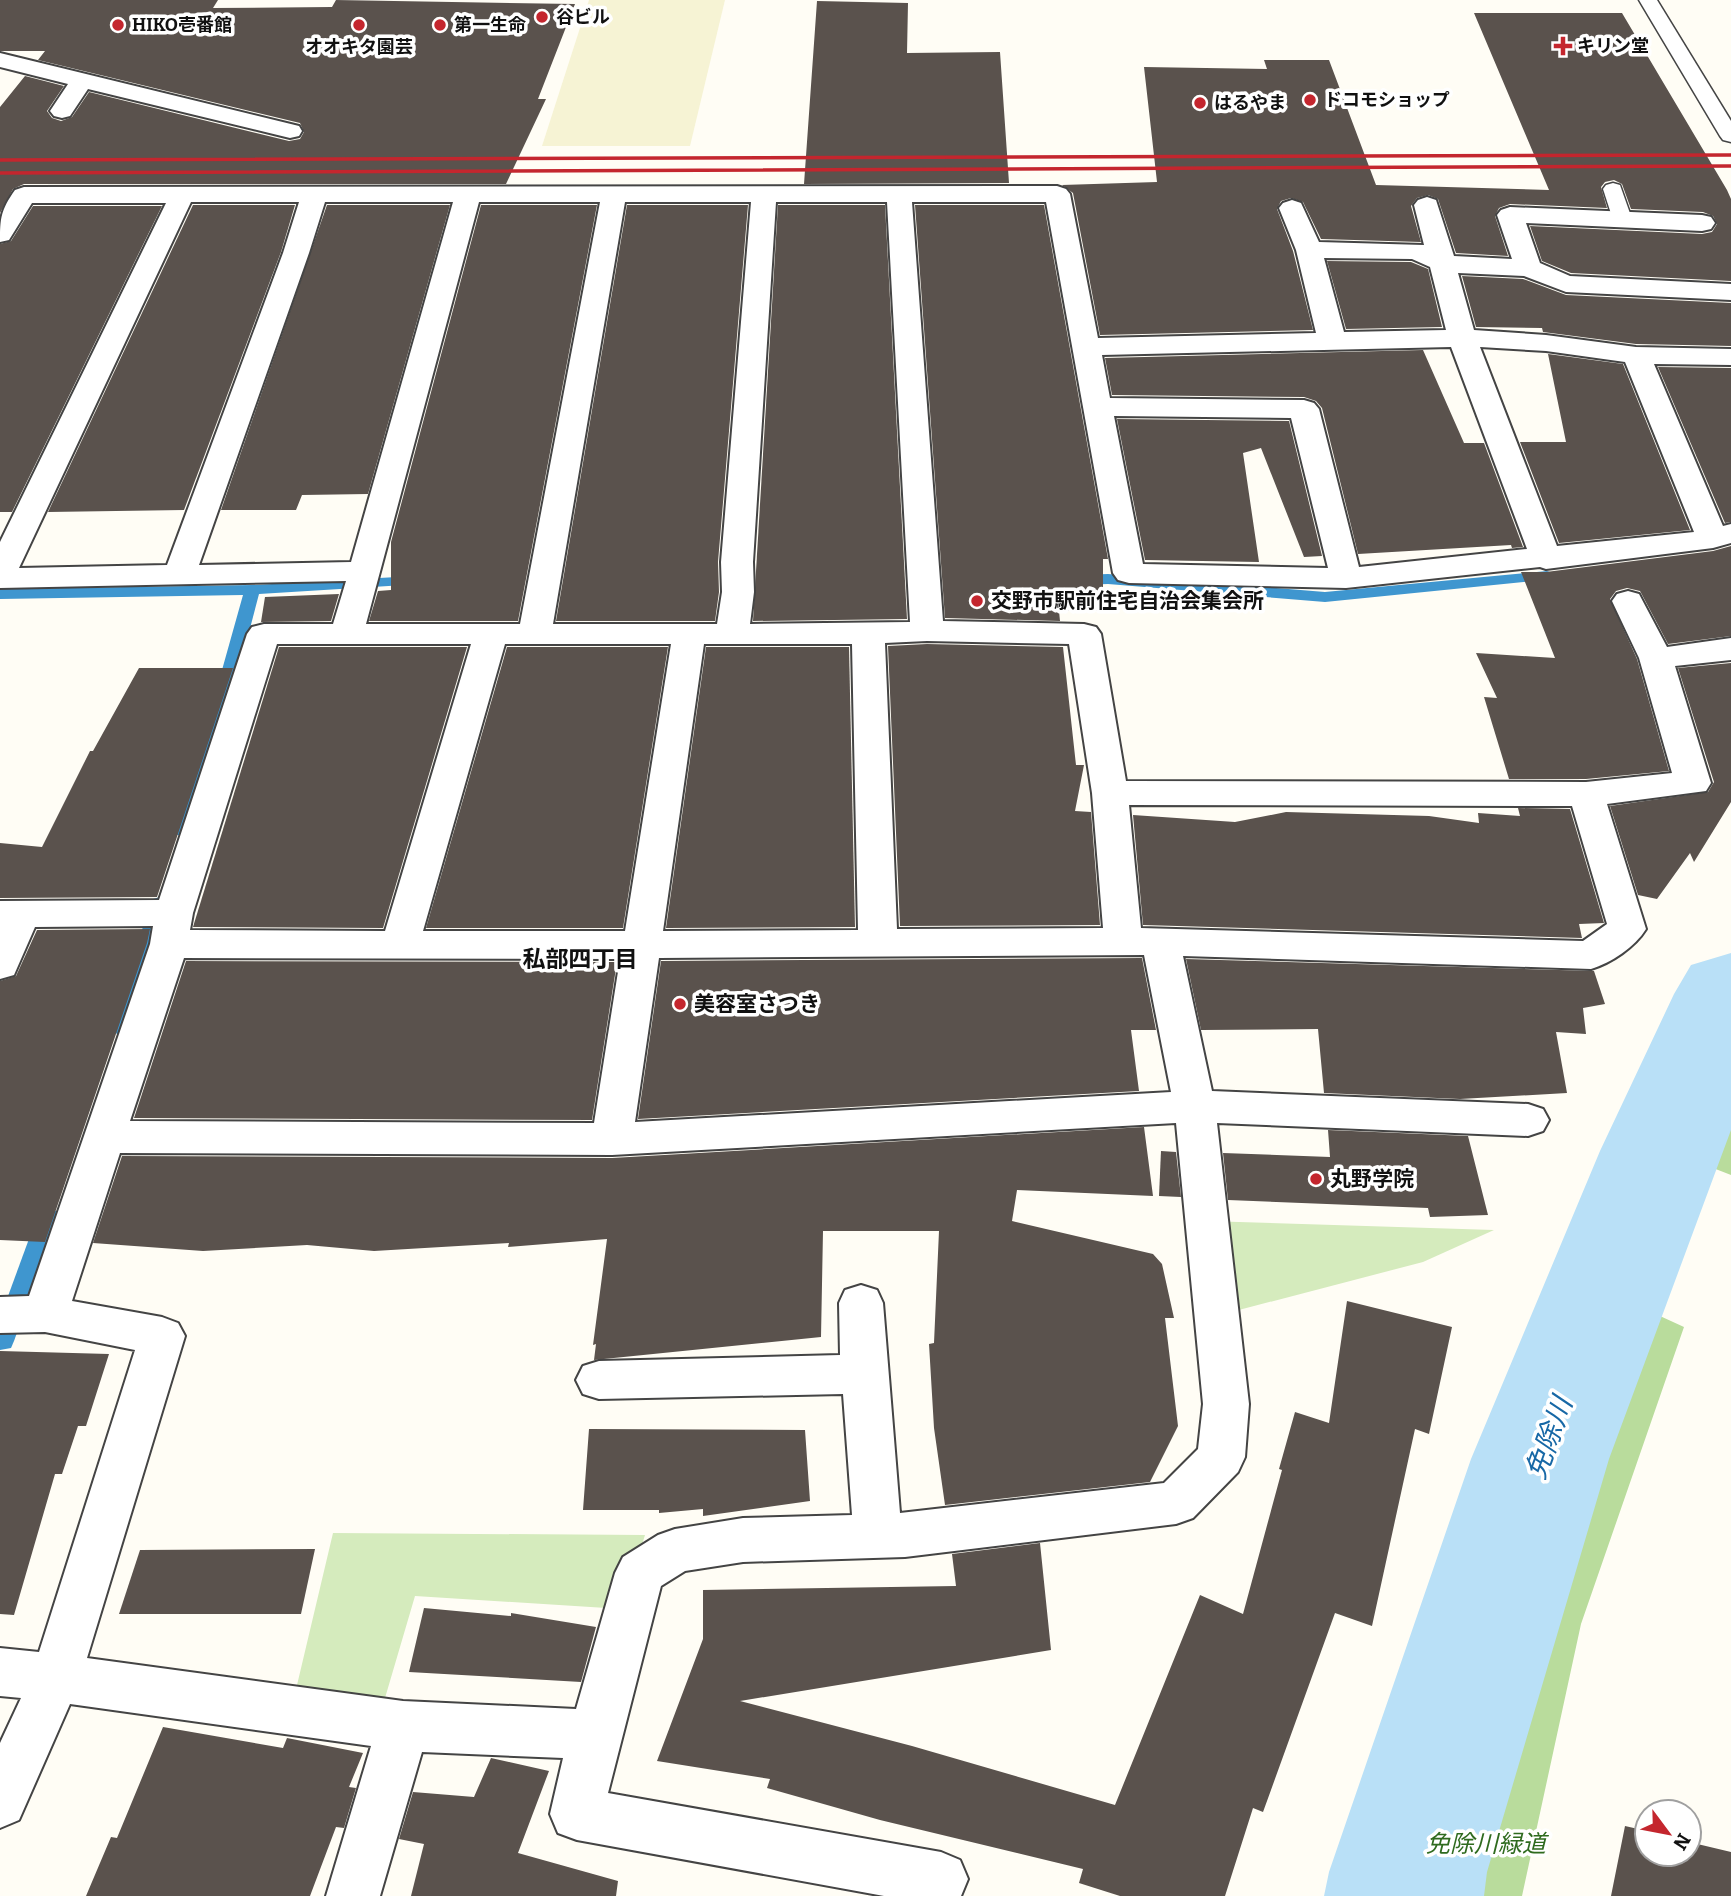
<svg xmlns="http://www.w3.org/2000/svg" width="1731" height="1896" font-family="Bitter,'Noto Sans JP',serif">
  <rect width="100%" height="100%" fill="#fffdf5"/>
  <polygon fill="#f6f3d4" points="589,0 725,0 690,146 542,146"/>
  <g fill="#d5ebbd">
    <polygon points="1206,1221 1494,1230 1423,1262 1235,1311"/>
    <polygon points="333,1533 645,1535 622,1609 415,1596 380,1715 293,1702"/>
  </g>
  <g fill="#b9dc9c">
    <polygon points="1731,1039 1731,1175 1677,1154"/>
    <polygon points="1625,1300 1684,1327 1581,1624 1522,1896 1426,1896 1430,1869 1545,1493"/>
  </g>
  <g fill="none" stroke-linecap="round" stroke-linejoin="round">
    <g fill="#3f96cf" fill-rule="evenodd">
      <polygon points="1547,571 1553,573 1555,576 1553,579 1325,602 1108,584 1079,585 1071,580 1079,575 1108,574 1325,592"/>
      <polygon points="415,576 421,578 423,581 421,584 259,594 226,720 191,831 188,835 176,835 173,831 208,720 243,595 0,599 0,589 252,585"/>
      <polygon points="160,897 167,899 169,904 128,1027 125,1032 118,1034 111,1032 108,1027 151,904 153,899"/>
      <polygon points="48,1208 56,1211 59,1217 14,1341 11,1348 0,1350 0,1318 37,1217 40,1211"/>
    </g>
    <polygon fill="#b9e0f7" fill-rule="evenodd" points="1731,953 1731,1130 1609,1459 1487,1872 1484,1896 1324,1896 1329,1872 1471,1459 1600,1151 1674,994 1691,965"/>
  </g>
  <g fill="#5a524d">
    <polygon points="0,0 218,0 213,8 332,7 336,0 575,4 538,99 546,99 506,184 24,184 13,189 0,213 0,107 25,76 64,86 47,111 52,118 61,121 72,117 89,92 289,141 300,139 304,132 300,123 38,60 45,51 0,51"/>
    <polygon points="817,1 908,3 907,53 1000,52 1009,183 804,184"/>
    <polygon points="1474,13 1622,13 1727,190 1731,199 1731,281 1571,273 1542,261 1530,226 1702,234 1712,232 1717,224 1713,216 1703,212 1631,209 1622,184 1614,180 1605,182 1601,187 1607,208 1510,204 1499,208 1495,216 1508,256 1456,253 1438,199 1428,195 1417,198 1411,206 1421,242 1321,239 1303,202 1291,198 1281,201 1277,209 1293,251 1313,330 1100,335 1073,193 1062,185 1157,182 1144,67 1267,69 1264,60 1329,60 1376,185 1549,190"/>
    <polygon points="193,205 295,205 281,252 184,510 48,512"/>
    <polygon points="327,205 450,205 368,494 302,495 296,510 221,510"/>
    <polygon points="481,205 597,205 518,621 369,621 378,591 391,590 391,542"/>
    <polygon points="627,205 748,205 718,562 719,592 715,621 556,621"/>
    <polygon points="778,205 885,205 907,619 753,621"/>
    <polygon points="915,205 1044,205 1108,559 1103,559 1103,611 1059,611 1060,621 945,618"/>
    <polygon points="33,206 162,206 12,512 0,512 0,244 11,241"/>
    <polygon points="1327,261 1411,262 1428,269 1442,327 1346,329"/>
    <polygon points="1462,276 1523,279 1566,295 1731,303 1731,346 1636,344 1543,332 1542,328 1476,327"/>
    <polygon points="1423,350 1464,443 1484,443 1523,547 1512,548 1511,545 1358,554 1322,408 1316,401 1304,397 1112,395 1105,358"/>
    <polygon points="1548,354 1623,364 1690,530 1559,543 1520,442 1566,442"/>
    <polygon points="1658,367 1731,368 1731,522 1725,523"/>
    <polygon points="1117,419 1289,421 1322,556 1304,557 1261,448 1243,453 1259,562 1145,560"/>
    <polygon points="1731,546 1731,636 1668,644 1640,591 1627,588 1616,591 1610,599 1637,659 1669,771 1586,779 1509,779 1484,697 1497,698 1476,653 1555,658 1521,572 1546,572 1713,551"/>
    <polygon points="339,594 331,621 261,622 265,597"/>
    <polygon points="927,644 1063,647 1076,765 1084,765 1075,811 1091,812 1100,925 900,926 888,646"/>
    <polygon points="279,647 467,647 383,928 193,927"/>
    <polygon points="507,647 668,647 623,928 426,928"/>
    <polygon points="706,647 849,647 855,927 666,928"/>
    <polygon points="1731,663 1731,802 1694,862 1690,853 1657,899 1638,895 1610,806 1708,792 1714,782 1678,668"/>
    <polygon points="139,668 233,668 157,897 0,898 0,843 42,847 90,751 93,751"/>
    <polygon points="1518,808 1570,809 1604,923 1579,924 1582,938 1143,925 1133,815 1235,822 1286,812 1429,816 1479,823 1478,813 1520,816"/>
    <polygon points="150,929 147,943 45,1242 0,1240 0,981 16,976 37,930"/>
    <polygon points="1142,958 1156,1030 1131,1030 1139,1091 638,1119 661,961"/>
    <polygon points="1186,959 1594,971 1605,1004 1583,1008 1586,1034 1556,1032 1567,1093 1460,1099 1324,1093 1318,1029 1201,1030"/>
    <polygon points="186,961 617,962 592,1120 134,1118"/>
    <polygon points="1144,1127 1153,1196 1017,1190 1012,1221 1153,1254 1162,1264 1174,1318 1165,1318 1178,1426 1150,1482 945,1505 934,1428 929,1344 934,1343 939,1231 823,1231 821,1337 594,1360 596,1344 593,1345 607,1239 508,1247 509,1243 374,1251 307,1245 203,1251 93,1243 122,1156 612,1158"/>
    <polygon points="1328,1130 1468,1136 1488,1215 1430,1217 1428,1208 1228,1200 1223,1153 1330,1157"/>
    <polygon points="1161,1151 1176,1152 1181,1197 1159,1196"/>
    <polygon points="1347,1301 1452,1327 1429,1434 1415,1429 1372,1626 1335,1613 1263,1812 1253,1808 1225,1896 1120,1896 1079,1883 1083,1869 880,1820 767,1788 770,1779 657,1761 703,1639 703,1590 956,1586 952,1554 1040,1543 1051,1650 740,1701 912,1746 1115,1805 1200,1595 1243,1614 1282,1470 1279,1469 1295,1412 1329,1423"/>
    <polygon points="0,1351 109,1354 86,1426 78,1426 62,1474 55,1474 14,1615 0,1614"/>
    <polygon points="589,1429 805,1430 810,1501 703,1516 703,1509 659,1513 659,1510 583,1510"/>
    <polygon points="315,1549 301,1614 119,1614 140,1550"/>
    <polygon points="424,1608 511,1616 511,1613 596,1627 581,1682 409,1672"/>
    <polygon points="163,1727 283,1748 287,1738 363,1753 349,1787 356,1788 344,1828 336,1827 310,1896 86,1896 111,1837 117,1838"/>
    <polygon points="491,1758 549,1771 518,1853 618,1881 616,1896 411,1896 424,1844 399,1839 413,1792 474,1797"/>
    <polygon points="1625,1826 1647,1831 1647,1854 1689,1854 1689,1842 1731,1852 1731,1896 1611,1896"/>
  </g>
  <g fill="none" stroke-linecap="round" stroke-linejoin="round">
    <defs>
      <g id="lane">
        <polygon points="1639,0 1657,0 1731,121 1731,142 1723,140 1720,136"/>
        <polygon points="1613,183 1620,185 1632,219 1628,223 1614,223 1603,189 1606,185"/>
      </g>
      <g id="street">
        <polygon points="0,53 299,126 302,131 299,136 290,138 88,89 70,116 62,118 54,116 50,111 68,84 0,67"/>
        <path d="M1057,186L1066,189L1070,194L1098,338L1316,333L1296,250L1279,208L1283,203L1292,200L1301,203L1319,242L1424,245L1414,205L1418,200L1427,197L1436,200L1454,256L1512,259L1497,215L1501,210L1510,207L1702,215L1711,217L1715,223L1711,229L1702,231L1526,223L1540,263L1570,276L1731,284V300L1566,292L1524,276L1458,273L1474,330L1546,335L1636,347L1731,349V365L1654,364L1723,526L1731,524V543L1713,548L1546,569L1540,567L1346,588L1129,583L1118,580L1113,573L1046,202H912L943,621L1084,624L1096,627L1101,634L1126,781L1586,782L1672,773L1639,658L1612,601L1617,594L1628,591L1639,594L1667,647L1731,638V660L1675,666L1711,783L1706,791L1607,804L1646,929C1635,947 1611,963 1591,969L1183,956L1212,1091L1528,1104L1543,1109L1549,1120L1543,1131L1528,1136L1217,1123L1249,1404L1245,1457L1238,1472L1193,1518L1176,1524L905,1557L743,1562L685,1571L661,1586L608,1793L941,1852L960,1860L968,1879L961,1896H884L577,1840L558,1833L550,1814L563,1758L422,1752L380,1896H326L371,1746L70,1704L19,1820L0,1828V1743L21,1698L0,1696V1648L39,1652L135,1350L45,1332L0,1333V1297L29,1296L150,944L153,926L35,927L14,975L0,979V901L159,900L247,634L252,627L264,624H333L346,581L0,588V542L166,203H32L9,240L0,242C0,217 1,210 15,190L24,187ZM191,202H299L283,253L167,565L19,568ZM325,202H453L351,562L199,565L309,253ZM479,202H600L520,624H366ZM625,202H751L721,562L722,592L717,624H553ZM776,202H887L910,622L750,624L754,592L753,562ZM1324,258L1412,259L1430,267L1446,330L1344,332ZM1451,347L1527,549L1359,567L1319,409L1314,403L1304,400L1110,398L1102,355ZM1480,347L1546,351L1625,362L1694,532L1557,546ZM1114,416L1291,418L1328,568L1143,564ZM927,641L1069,644L1092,793L1103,928L897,929L885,643ZM277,644H471L385,931L190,930L193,913ZM505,644H671L625,931H423ZM704,644H852L858,930L663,931ZM1129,805L1572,806L1607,924L1583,941L1141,928ZM1144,955L1171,1092L635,1122L659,958ZM184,958L620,959L594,1123L130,1121ZM1176,1123L1203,1404L1198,1449L1164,1483L900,1513L883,1303L877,1290L861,1285L845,1290L839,1303L840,1355L599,1361L583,1366L576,1380L583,1394L599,1399L843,1394L852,1515L743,1518L675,1529L658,1535L623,1557L615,1573L576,1709L403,1701L87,1658L185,1336L178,1323L162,1317L72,1301L120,1153L612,1155Z"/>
      </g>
    </defs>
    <use href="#lane" stroke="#444" stroke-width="3"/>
    <use href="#street" stroke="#444" stroke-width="4"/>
    <use href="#lane" fill="#fff" fill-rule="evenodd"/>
    <use href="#street" fill="#fff" fill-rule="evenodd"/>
    <g stroke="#c4262e" stroke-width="3.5">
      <polyline points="0,160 1731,155"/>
      <polyline points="0,173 1731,166"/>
    </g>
  </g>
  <g fill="#c4262e" stroke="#fff" stroke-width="2.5">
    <circle cx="542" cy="17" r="7"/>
    <circle cx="118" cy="25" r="7"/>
    <circle cx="359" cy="25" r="7"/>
    <circle cx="440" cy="25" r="7"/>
    <path d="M1559.5 35.5h7v7h7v7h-7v7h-7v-7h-7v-7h7z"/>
    <circle cx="1310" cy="100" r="7"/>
    <circle cx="1200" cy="103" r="7"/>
    <circle cx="977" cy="601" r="7"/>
    <circle cx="680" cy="1004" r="7"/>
    <circle cx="1316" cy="1179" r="7"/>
  </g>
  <g text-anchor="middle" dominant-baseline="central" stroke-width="7" stroke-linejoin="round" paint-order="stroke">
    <g font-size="18" font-weight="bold" fill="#111" stroke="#fff" text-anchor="start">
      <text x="556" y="17">谷ビル</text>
      <text x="132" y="25">HIKO壱番館</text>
      <text x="454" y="25">第一生命</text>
      <text x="1577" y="46">キリン堂</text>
      <text x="359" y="47" text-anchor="middle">オオキタ園芸</text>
      <text x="1324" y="100">ドコモショップ</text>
      <text x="1214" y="103">はるやま</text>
    </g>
    <g font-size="21" font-weight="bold" fill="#111" stroke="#fff" text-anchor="start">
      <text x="991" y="601">交野市駅前住宅自治会集会所</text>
      <text x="694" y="1004">美容室さつき</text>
      <text x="1330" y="1179">丸野学院</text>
    </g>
    <g font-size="23" font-weight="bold" fill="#111" stroke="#fff">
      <text x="580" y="959">私部四丁目</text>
    </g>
    <g font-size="24" font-style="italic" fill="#2f6b1f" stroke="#fff">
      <text x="1486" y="1844">免除川緑道</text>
    </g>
    <g font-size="28" font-style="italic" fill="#1768a6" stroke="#fff">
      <text transform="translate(1549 1438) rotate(-70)">免除川</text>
    </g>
  </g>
  <g transform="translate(1668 1833) rotate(122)"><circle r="33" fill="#ffffff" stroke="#a0a0a0" stroke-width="2"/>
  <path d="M0-5L12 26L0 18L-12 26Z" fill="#c4262e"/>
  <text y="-10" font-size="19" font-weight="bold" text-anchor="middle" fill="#111111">N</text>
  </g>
</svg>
